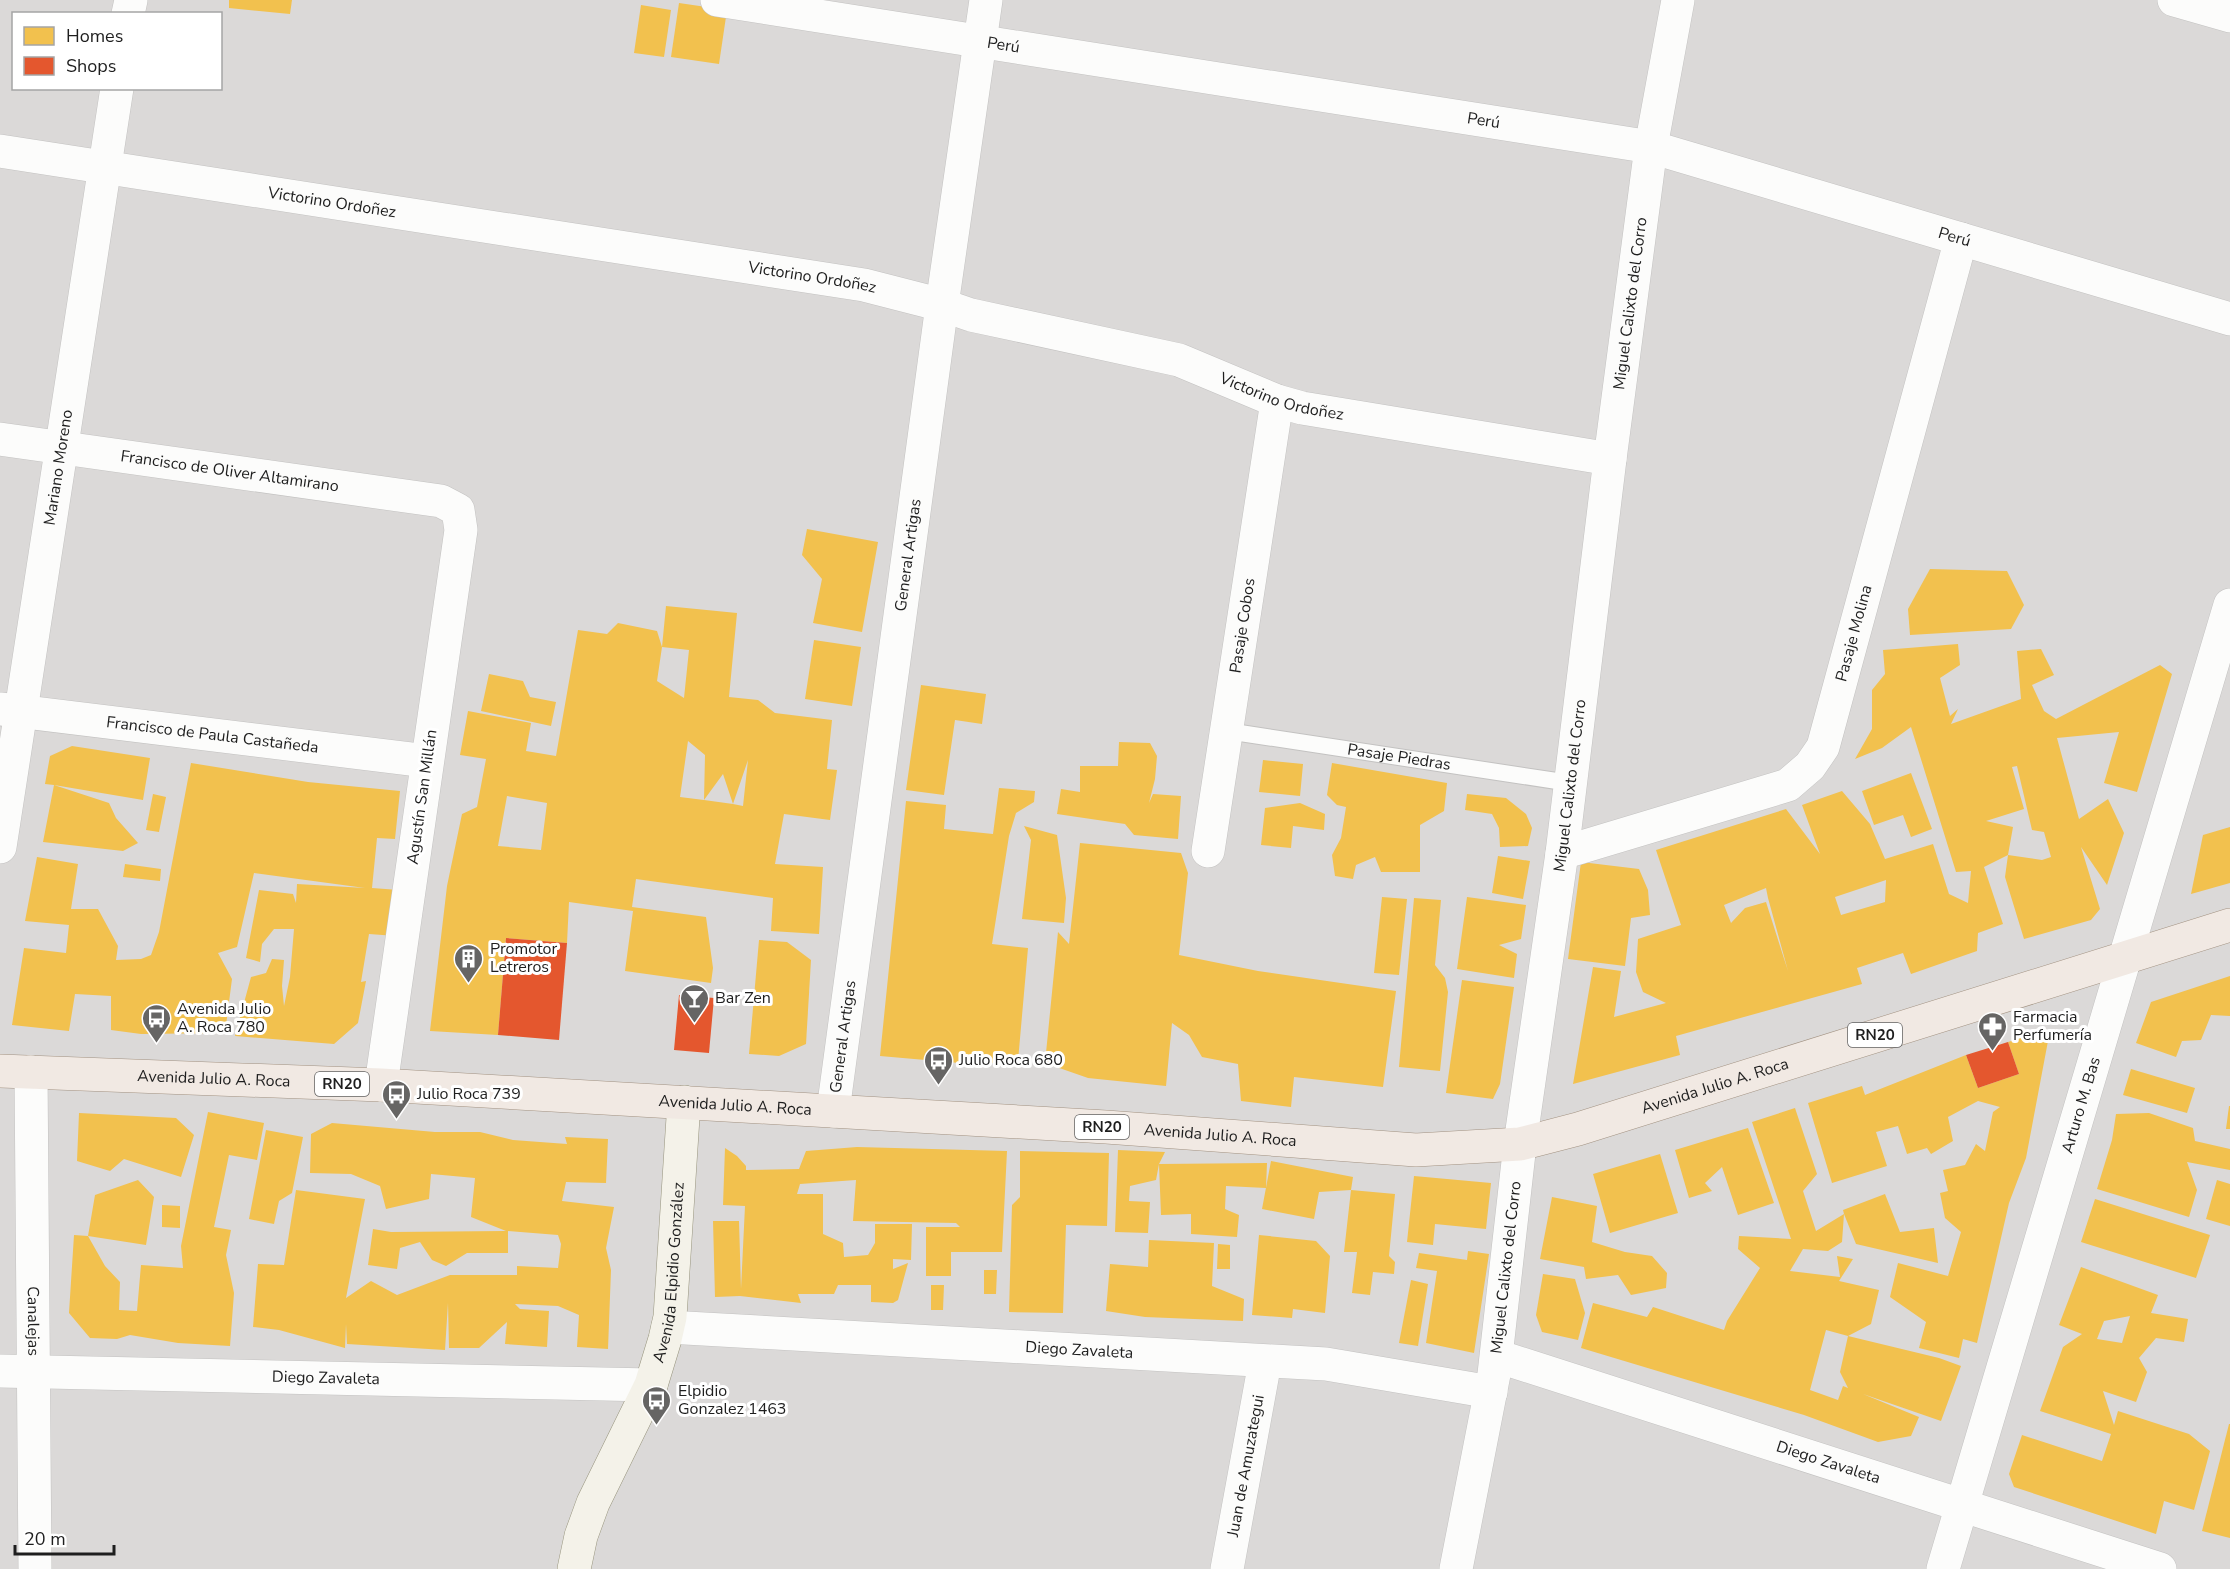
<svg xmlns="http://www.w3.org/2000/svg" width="2230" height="1569" font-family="'Nunito Sans',sans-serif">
  <rect width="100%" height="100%" fill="#ece9e6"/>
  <path fill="#dbd9d8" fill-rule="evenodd" d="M0,0H2230V1569H0ZM14,14H220V88H14Z"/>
  <g fill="#f2c14e" fill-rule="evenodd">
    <polygon points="229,0 292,0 290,14 229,8"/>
    <polygon points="679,3 727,10 719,64 671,57"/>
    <polygon points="641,5 671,10 664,57 634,53"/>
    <polygon points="807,529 878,542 862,632 813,623 822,579 802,555"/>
    <polygon points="1930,569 2007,571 2024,605 2011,629 1910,635 1908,609"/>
    <path d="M666,606L737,613L729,697L758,700L775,713L832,720L827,769L837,770L830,820L784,814L775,864L823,867L819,934L771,931L773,898L636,879L632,907L706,917L713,968L711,983L625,971L633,911L569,902L567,943L506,938L498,1035L430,1031L447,886L462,814L477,807L486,759L460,755L468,711L531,723L526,751L556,756L578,630L607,634L618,623L657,631L662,647ZM662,647L689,650L684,698L657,681ZM688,741L705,755L704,800L680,797ZM748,760L743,806L733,804ZM723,774L733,804L704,800ZM507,796L547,803L541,850L498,846Z"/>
    <polygon points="814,640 861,647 852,706 805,699"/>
    <path d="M1958,644L1960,665L1940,678L1950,716L1958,709L1951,724L2021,699L2017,651L2041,649L2054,675L2032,685L2044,711L2056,719L2160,665L2172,674L2137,792L2104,783L2119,732L2057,738L2079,819L2108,799L2124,833L2107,885L2081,847L2100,909L2091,920L2024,939L2005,877L2008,855L2042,860L2051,857L2044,832L2032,830L2017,766L2012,767L2024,809L1986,821L2013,827L2008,855L1984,867L2003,924L1978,933L1977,951L1911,974L1903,953L1857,968L1862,984L1676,1036L1680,1055L1573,1084L1593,967L1621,971L1614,1017L1666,1003L1643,992L1636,972L1638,939L1681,925L1656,850L1786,809L1820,854L1802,805L1842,791L1870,824L1885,859L1933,844L1949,894L1968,903L1971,871L1956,872L1911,727L1882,748L1855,759L1872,729V690L1885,674L1883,650ZM1886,880L1885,902L1841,915L1835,897ZM1766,888L1768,898L1788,971L1766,902L1745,908L1731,923L1724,905Z"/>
    <polygon points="489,674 523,681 530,697 556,702 551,726 481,711"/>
    <polygon points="921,685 986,694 982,724 955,720 944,795 906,790"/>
    <polygon points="1119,742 1150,743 1157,756 1155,779 1149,803 1153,794 1181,796 1178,839 1134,835 1125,824 1057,814 1061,789 1080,792 1080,766 1118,766"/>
    <polygon points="72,746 150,758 143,800 54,785 109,803 116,818 138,843 123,851 43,842 54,785 45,784 50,756"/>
    <polygon points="1263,760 1303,764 1300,796 1259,792"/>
    <polygon points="191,763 308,782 400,791 395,839 377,838 372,888 399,890 396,936 369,934 361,982 366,981 358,1023 334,1044 235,1036 251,977 266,973 272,959 284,960 282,986 284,1006 290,977 294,929 274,929 262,944 260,962 246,958 259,890 293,894 296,903 297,884 365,888 254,873 237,947 218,953 232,979 225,1033 141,1034 111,1030 111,996 75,994 69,1031 12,1025 24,948 66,953 69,925 25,921 37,857 78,864 71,909 98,909 118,946 116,960 141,959 151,955 159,932"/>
    <polygon points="1332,763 1447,783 1444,811 1420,825 1420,872 1381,872 1375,857 1356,865 1353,879 1335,876 1332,855 1341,838 1346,807 1337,805 1327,795"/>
    <polygon points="1911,773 1932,829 1911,837 1903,815 1874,825 1862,791"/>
    <polygon points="999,788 1035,791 1034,802 1016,813 1009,836 992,944 1028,948 1018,1061 971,1064 880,1056 906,801 946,805 944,829 993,834"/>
    <polygon points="153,794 166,797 159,832 146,830"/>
    <polygon points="1467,794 1506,798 1526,814 1532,828 1528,846 1500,847 1499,828 1492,814 1465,810"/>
    <polygon points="1300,803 1325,814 1324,830 1293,826 1291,848 1261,845 1265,808"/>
    <polygon points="1024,826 1057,835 1066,898 1064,923 1022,919 1031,840"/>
    <polygon points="2230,827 2230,883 2191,894 2203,835"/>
    <polygon points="1080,843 1181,853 1188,873 1179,955 1258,971 1396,991 1383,1087 1294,1077 1291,1107 1241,1101 1238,1064 1202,1057 1189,1035 1172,1023 1166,1086 1088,1078 1045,1063 1058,932 1069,944"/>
    <polygon points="1498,856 1530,861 1523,899 1492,893"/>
    <polygon points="1581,862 1639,869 1648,890 1650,915 1631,918 1625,966 1568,959"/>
    <polygon points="125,864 161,869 160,881 123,877"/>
    <polygon points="1382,897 1407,899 1399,975 1374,973"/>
    <polygon points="1467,897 1526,905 1521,939 1499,945 1517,954 1514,978 1457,969"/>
    <polygon points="1414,898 1441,900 1435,965 1445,978 1448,992 1440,1071 1399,1067"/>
    <polygon points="759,940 787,942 811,960 806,1044 779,1056 749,1054"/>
    <polygon points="2230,976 2230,1016 2211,1015 2201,1040 2182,1041 2176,1057 2136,1043 2151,1002"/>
    <polygon points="1462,980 1514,987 1500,1084 1493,1099 1446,1093"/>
    <polygon points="2037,1033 2048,1041 2026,1158 2009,1203 1977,1343 1963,1339 1959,1358 1919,1348 1926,1322 1890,1297 1898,1263 1948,1276 1961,1232 1945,1218 1940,1193 1948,1191 1943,1170 1965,1165 1976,1144 1985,1151 1993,1112 2000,1107 1978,1101 1948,1117 1953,1141 1931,1154 1927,1148 1907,1154 1898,1126 1876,1132 1887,1166 1832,1183 1808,1103 1862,1086 1865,1095 1966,1055 1978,1088 2019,1074 2008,1042"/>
    <polygon points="2131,1069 2195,1088 2187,1113 2123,1095"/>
    <polygon points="2229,1106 2230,1106 2230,1129 2226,1129"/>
    <polygon points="1795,1108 1817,1174 1803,1191 1816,1231 1844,1214 1843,1210 1885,1194 1900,1232 1934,1228 1938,1263 1856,1244 1844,1214 1842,1242 1828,1251 1803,1249 1790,1271 1840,1277 1837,1256 1853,1259 1839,1281 1879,1290 1871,1324 1848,1336 1826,1330 1810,1390 1838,1400 1843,1386 1848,1388 1840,1372 1848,1336 1939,1358 1961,1366 1941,1421 1863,1394 1919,1417 1911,1436 1878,1442 1804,1415 1581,1348 1593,1303 1647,1317 1653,1307 1724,1330 1727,1321 1760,1268 1738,1249 1739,1236 1791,1239 1752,1122"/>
    <polygon points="208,1112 264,1123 257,1160 229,1155 214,1227 231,1230 226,1255 234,1293 230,1346 178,1343 130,1335 117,1339 90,1338 69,1313 74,1235 88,1236 95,1195 138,1180 154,1197 146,1245 88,1236 105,1266 120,1282 119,1310 137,1311 141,1265 183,1268 181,1246"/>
    <polygon points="79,1113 176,1118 194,1135 181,1177 124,1159 110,1171 77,1161"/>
    <polygon points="2149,1113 2193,1128 2195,1141 2230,1149 2230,1170 2187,1162 2197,1190 2189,1217 2097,1189 2112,1140 2116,1114"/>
    <polygon points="332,1123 435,1132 480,1132 513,1140 567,1144 565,1137 608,1139 606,1183 566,1182 562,1201 614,1207 606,1248 611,1270 608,1349 577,1347 579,1315 558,1306 515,1304 520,1309 549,1311 547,1347 505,1344 507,1322 479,1348 449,1348 448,1303 445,1350 347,1344 346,1324 345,1348 279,1330 253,1327 258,1264 284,1265 296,1190 365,1199 346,1298 371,1281 397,1295 450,1275 517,1275 517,1266 558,1268 561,1244 558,1235 508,1231 508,1253 467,1253 446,1266 432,1260 420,1242 400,1248 397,1269 368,1265 373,1229 391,1232 506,1231 471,1217 475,1178 431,1174 429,1199 386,1209 380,1186 351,1174 310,1173 311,1134"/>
    <polygon points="1748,1128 1774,1203 1738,1215 1722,1167 1705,1183 1712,1191 1689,1198 1675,1150"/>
    <polygon points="266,1130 303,1137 292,1193 279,1201 274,1224 249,1219"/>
    <polygon points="857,1147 1007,1151 1002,1252 951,1252 951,1276 926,1276 926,1227 960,1227 956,1223 853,1221 856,1180 800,1184 797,1194 823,1194 823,1234 843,1243 844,1257 868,1255 875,1243 875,1224 912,1224 911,1260 893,1259 893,1269 908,1263 898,1300 893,1303 871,1302 871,1285 838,1285 834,1294 798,1294 801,1303 740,1296 715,1297 713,1221 739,1221 741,1289 745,1206 723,1205 725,1148 737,1156 746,1166 746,1170 799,1169 806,1151"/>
    <polygon points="1118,1150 1165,1152 1159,1164 1267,1163 1266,1188 1226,1186 1225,1209 1239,1215 1237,1237 1191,1234 1191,1214 1161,1215 1159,1164 1156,1180 1130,1186 1129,1201 1150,1202 1148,1233 1115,1232"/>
    <polygon points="1020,1151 1109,1153 1107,1226 1066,1225 1063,1313 1009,1312 1012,1205 1020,1197"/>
    <polygon points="1660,1154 1678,1213 1610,1233 1593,1174"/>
    <polygon points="1271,1161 1353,1177 1351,1190 1319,1192 1314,1219 1262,1209"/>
    <polygon points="1414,1176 1491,1183 1486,1229 1435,1224 1433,1245 1407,1242"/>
    <polygon points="2217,1180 2230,1184 2230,1226 2206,1219"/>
    <polygon points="1351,1190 1395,1194 1389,1256 1395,1262 1394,1274 1373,1272 1370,1295 1352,1293 1357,1252 1344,1252"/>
    <polygon points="1552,1197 1597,1206 1592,1242 1625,1252 1652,1256 1667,1273 1666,1288 1631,1295 1618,1275 1586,1279 1584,1267 1540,1259"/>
    <polygon points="2095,1199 2210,1235 2196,1278 2081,1242"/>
    <polygon points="162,1205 180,1206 180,1228 162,1227"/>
    <polygon points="1259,1235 1316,1241 1330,1256 1325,1313 1293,1309 1292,1318 1252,1315"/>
    <polygon points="1149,1240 1214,1243 1212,1286 1244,1299 1243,1321 1145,1317 1106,1311 1110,1264 1148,1267"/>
    <polygon points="1218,1244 1230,1245 1230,1269 1217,1269"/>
    <polygon points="1468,1251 1489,1254 1474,1353 1426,1343 1437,1271 1416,1268 1419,1253 1467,1260"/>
    <path d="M2081,1267L2158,1295L2151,1313L2188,1319L2184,1342L2156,1338L2139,1358L2147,1372L2136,1402L2103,1391L2114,1425L2118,1411L2189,1434L2210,1451L2194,1510L2164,1501L2156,1534L2014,1487L2009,1474L2022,1435L2102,1461L2111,1434L2040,1411L2063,1347L2082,1334L2059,1325ZM2130,1316L2122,1343L2097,1339L2104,1321Z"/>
    <polygon points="984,1270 997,1270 996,1294 984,1294"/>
    <polygon points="1543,1274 1575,1279 1585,1313 1578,1340 1542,1332 1536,1315"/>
    <polygon points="1411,1280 1428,1284 1418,1346 1399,1343"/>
    <polygon points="931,1285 944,1285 943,1310 931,1310"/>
    <polygon points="2229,1424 2230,1424 2230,1538 2202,1531"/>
  </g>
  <g fill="#e4572e">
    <polygon points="506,938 567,943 559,1040 498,1035"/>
    <polygon points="679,995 714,998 709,1053 674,1050"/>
    <polygon points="2008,1042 2019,1074 1978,1088 1966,1055"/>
  </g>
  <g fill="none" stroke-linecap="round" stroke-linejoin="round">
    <defs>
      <g id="lane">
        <path id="s1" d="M1227,731L1570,783"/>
      </g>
      <g id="street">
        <path id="s2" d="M717,0L1651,147L2230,319"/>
        <polyline points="2174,0 2230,16"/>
        <polyline points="128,14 131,0"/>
        <path id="s3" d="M0,151L864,285L942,305L971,315L1179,360L1277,401L1302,408L1610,459"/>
        <path id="s4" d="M0,439L441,501L458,510L461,530L381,1085"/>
        <path id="s5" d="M0,709L427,761"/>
        <path id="s6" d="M0,847L117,88"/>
        <path id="s7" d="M1208,851L1277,401"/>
        <path id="s8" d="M1562,853L1788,785L1810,766L1823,747L1961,239"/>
        <path id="s9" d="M31,1072L35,1569"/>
        <path id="s10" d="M833,1111L942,305L986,0"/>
        <path id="s11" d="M668,1327L1326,1364L1491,1392"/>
        <path id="s12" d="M1497,1356L2160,1569"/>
        <path id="s13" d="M0,1371L651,1385"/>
        <path id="s14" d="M1227,1569L1265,1362"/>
        <path id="s15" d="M1456,1569L1494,1374L1520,1144L1562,853L1610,459L1651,147L1678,0"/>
        <path id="s16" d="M1943,1569L2230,605"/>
      </g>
      <g id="secondary">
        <path id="s17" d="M574,1569L581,1536L593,1503L651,1385L665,1339L670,1317L684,1102"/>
      </g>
      <g id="primary">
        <path id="s18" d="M0,1071L381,1085L1106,1127L1416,1150L1520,1144L1578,1129L2230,925"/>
      </g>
    </defs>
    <use href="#lane" stroke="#c3c2c1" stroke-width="18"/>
    <use href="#street" stroke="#c3c2c1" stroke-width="34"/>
    <use href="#secondary" stroke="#97947d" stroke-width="34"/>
    <use href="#primary" stroke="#a29282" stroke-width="34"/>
    <use href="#lane" stroke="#fcfcfb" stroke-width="16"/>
    <use href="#street" stroke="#fcfcfb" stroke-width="33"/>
    <use href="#secondary" stroke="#f4f2e9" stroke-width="33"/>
    <use href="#primary" stroke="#f1e9e3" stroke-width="33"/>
  </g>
  <defs>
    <symbol id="building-pin" viewBox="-11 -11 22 30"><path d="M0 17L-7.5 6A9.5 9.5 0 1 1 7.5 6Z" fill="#666564" stroke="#fff"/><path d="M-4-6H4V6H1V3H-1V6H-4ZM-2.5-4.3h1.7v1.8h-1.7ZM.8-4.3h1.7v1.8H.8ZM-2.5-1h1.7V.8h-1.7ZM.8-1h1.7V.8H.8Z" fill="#fff"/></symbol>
    <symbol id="bar-pin" viewBox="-11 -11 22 30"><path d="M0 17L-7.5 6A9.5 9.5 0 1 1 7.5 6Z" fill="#666564" stroke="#fff"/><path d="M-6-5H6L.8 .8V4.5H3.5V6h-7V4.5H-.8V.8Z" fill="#fff"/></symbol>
    <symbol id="bus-pin" viewBox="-11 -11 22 30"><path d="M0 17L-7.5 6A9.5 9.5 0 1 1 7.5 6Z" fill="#666564" stroke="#fff"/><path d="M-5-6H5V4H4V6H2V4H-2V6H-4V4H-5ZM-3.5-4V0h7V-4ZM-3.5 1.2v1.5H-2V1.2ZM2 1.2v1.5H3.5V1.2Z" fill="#fff"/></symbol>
    <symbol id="pharmacy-pin" viewBox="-11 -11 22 30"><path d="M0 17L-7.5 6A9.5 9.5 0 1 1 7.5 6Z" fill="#666564" stroke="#fff"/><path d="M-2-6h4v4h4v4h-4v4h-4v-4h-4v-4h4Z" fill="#fff"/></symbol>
  </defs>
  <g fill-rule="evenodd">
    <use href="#building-pin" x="452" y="942" width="33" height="45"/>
    <use href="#bar-pin" x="678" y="982" width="33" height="45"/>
    <use href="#bus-pin" x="140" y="1002" width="33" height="45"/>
    <use href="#pharmacy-pin" x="1976" y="1010" width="33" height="45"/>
    <use href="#bus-pin" x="922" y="1044" width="33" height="45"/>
    <use href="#bus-pin" x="380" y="1078" width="33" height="45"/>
    <use href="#bus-pin" x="640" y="1384" width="33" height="45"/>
  </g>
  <g text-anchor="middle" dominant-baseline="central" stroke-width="6" stroke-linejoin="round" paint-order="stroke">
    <g fill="#fff" stroke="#626262" stroke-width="1.5">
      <rect x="1848" y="1023" width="54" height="24" rx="4.5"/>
      <rect x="315" y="1072" width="54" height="24" rx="4.5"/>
      <rect x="1075" y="1115" width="54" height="24" rx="4.5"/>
    </g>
    <g font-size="15" font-weight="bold" fill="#1e1e1e">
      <text x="1875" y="1035">RN20</text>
      <text x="342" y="1084">RN20</text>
      <text x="1102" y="1127">RN20</text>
    </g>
    <g font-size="16" fill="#1e1e1e" stroke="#fff">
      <text stroke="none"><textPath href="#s2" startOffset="290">Perú</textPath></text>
      <text stroke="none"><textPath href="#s2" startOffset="776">Perú</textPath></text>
      <text stroke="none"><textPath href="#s3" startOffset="336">Victorino Ordoñez</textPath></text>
      <text stroke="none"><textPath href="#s2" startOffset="1262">Perú</textPath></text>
      <text stroke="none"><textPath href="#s3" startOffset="822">Victorino Ordoñez</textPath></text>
      <text stroke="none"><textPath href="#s15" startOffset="1278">Miguel Calixto del Corro</textPath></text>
      <text stroke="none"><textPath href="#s3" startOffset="1308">Victorino Ordoñez</textPath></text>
      <text stroke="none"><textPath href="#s6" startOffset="384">Mariano Moreno</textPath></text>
      <text stroke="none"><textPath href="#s4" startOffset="232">Francisco de Oliver Altamirano</textPath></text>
      <text stroke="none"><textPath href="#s10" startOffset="561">General Artigas</textPath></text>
      <text stroke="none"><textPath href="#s7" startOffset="228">Pasaje Cobos</textPath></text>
      <text stroke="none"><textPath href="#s8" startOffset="406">Pasaje Molina</textPath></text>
      <text stroke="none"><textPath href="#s5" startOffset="214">Francisco de Paula Castañeda</textPath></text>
      <text stroke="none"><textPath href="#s1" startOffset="174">Pasaje Piedras</textPath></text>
      <text stroke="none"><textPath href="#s15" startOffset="792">Miguel Calixto del Corro</textPath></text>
      <text transform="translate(422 797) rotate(-82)">Agustín San Millán</text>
      <text stroke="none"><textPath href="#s10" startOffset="75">General Artigas</textPath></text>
      <text stroke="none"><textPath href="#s18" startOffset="214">Avenida Julio A. Roca</textPath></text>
      <text stroke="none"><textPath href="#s18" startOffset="1726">Avenida Julio A. Roca</textPath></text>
      <text stroke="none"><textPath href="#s16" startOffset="484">Arturo M. Bas</textPath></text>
      <text stroke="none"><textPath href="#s18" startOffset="736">Avenida Julio A. Roca</textPath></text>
      <text stroke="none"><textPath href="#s18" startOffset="1222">Avenida Julio A. Roca</textPath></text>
      <text stroke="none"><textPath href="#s15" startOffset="306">Miguel Calixto del Corro</textPath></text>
      <text stroke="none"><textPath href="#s17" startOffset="315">Avenida Elpidio González</textPath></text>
      <text stroke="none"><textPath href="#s9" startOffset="249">Canalejas</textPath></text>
      <text stroke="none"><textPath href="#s11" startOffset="412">Diego Zavaleta</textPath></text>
      <text stroke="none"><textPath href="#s13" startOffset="326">Diego Zavaleta</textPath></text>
      <text stroke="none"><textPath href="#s12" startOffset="348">Diego Zavaleta</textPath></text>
      <text stroke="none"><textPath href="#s14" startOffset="105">Juan de Amuzategui</textPath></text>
    </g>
    <g font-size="16" fill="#1e1e1e" stroke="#fff" text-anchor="start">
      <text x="490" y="949">Promotor<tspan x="490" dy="18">Letreros</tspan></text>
      <text x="715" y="998">Bar Zen</text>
      <text x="177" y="1009">Avenida Julio<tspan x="177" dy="18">A. Roca 780</tspan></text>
      <text x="2013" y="1017">Farmacia<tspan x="2013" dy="18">Perfumería</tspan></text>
      <text x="959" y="1060">Julio Roca 680</text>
      <text x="417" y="1094">Julio Roca 739</text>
      <text x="678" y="1391">Elpidio<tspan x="678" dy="18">Gonzalez 1463</tspan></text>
    </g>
  </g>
  <rect x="12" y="12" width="210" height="78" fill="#ffffff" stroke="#a5a5a5" stroke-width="1.5"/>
  <rect x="24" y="27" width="30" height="18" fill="#f2c14e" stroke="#a5a5a5" stroke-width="1.5"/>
  <text x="66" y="42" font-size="18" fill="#1e1e1e">Homes</text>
  <rect x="24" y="57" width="30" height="18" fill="#e4572e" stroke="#a5a5a5" stroke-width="1.5"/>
  <text x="66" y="72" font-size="18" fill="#1e1e1e">Shops</text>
  <path d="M15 1545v9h99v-9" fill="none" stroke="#1e1e1e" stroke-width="3"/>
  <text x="24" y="1545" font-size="18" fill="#1e1e1e" stroke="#ffffff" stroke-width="4.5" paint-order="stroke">20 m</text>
</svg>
